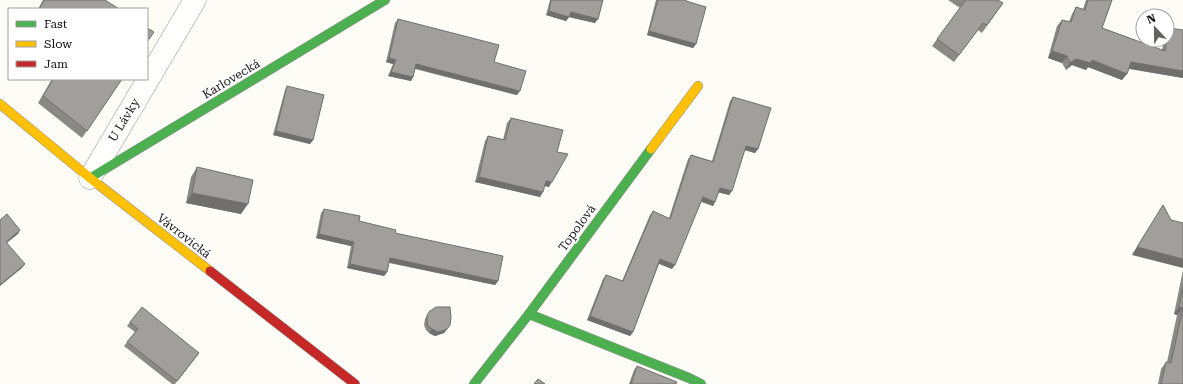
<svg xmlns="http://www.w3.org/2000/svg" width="1183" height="384" font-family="'Roboto Serif',serif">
  <rect width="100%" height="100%" fill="#fdfcf7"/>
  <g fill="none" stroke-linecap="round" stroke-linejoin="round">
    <defs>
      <polyline id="street" points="90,178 195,0"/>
      <g id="fast">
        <polyline points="90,178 385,0"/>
        <polyline points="529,314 689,378 701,384"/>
        <polyline points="474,384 529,314 651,149"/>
      </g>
      <g id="slow">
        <polyline points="0,104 90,178 210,271"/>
        <polyline points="651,149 698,86"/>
      </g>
      <polyline id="jam" points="210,271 355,384"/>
    </defs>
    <use href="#street" stroke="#979795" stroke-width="23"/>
    <use href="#fast" stroke="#8e8d8b" stroke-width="10"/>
    <use href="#slow" stroke="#8e8d8b" stroke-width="10"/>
    <use href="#jam" stroke="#8e8d8b" stroke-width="10"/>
    <use href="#street" stroke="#fffffe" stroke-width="22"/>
    <use href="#fast" stroke="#4caf50" stroke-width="9"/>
    <use href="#slow" stroke="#ffc107" stroke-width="9"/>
    <use href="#jam" stroke="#c62828" stroke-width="9"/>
  </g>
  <g fill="#8a8986">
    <polygon points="43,0 105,0 119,9 38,9"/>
    <polygon points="550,0 603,0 595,23 569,17 566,21 546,15"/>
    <polygon points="656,0 686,0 686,1 696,44 693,48 647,35"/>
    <polygon points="948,0 998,0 1003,3 982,33 978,30 954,62 932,46 960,8"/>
    <polygon points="1086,0 1112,0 1102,28 1162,50 1164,40 1167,40 1167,31 1169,28 1183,78 1129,69 1122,80 1088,67 1086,70 1072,65 1066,70 1062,63 1048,58 1057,26 1062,20 1069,22 1072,14 1076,7 1083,9"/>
    <polygon points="398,19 494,62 517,95 415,69 413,77 411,81 388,76 393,64 386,62 395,23"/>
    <polygon points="52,79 122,79 82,138 38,103"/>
    <polygon points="287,86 313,140 310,144 273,135 285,90"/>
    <polygon points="733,97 758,149 755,153 745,150 729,195 718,192 713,206 701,202 672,269 659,264 633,332 630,336 587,320 603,279 606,275 622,281 650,215 653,211 669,218 688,159 691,155 712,161 730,101"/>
    <polygon points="511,118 549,187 544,186 540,197 475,182 485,141 488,136 503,140 507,123"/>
    <polygon points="197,167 241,214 186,203 191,177"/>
    <polygon points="1163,205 1171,220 1132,255 1158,213"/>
    <polygon points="324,209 359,221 395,233 498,281 495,285 389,263 387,272 384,276 347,268 351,246 316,238 321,213"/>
    <polygon points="1183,270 1183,384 1158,384 1161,369 1166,362 1167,362 1177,315 1174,314"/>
    <polygon points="430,311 447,329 444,333 435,336 429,333 426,330 424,325 425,319"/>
    <polygon points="130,322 199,353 175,384 172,384 124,346 135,332 127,326"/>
    <polygon points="637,366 676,384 629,384 634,370"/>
  </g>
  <g fill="#716f6d">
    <polygon points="549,11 571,12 598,19 595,23 569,17 566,21 546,15"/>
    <polygon points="649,31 696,44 693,48 647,35"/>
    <polygon points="1052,51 1067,56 1062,63 1048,58"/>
    <polygon points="389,58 396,60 393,64 386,62"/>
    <polygon points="1076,59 1092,60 1127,74 1122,80 1088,67 1086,70 1072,65 1066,70 1070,63"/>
    <polygon points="1131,62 1183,71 1183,78 1126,68"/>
    <polygon points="416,64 520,91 517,95 414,68"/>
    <polygon points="391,72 413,77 411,81 388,76"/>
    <polygon points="276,131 313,140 310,144 273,135"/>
    <polygon points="746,146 758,149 755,153 744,150"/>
    <polygon points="479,177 543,192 540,197 475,182"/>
    <polygon points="546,181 552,182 549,187 542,185"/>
    <polygon points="720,188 732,191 729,195 717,192"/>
    <polygon points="192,193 248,204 241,214 186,203"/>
    <polygon points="703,197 715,202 713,206 701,201"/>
    <polygon points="20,230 18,234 3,246 6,242"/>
    <polygon points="319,234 354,242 351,246 316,238"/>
    <polygon points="1137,247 1183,259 1183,268 1132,255"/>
    <polygon points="390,258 498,281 495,285 387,262"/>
    <polygon points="660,259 675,265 672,269 658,263"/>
    <polygon points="25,264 22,268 0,286 0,285"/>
    <polygon points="350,264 387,272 384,276 347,268"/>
    <polygon points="1179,307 1183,308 1177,315 1174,314"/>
    <polygon points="590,316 633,332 630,336 587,320"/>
    <polygon points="450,325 444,333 435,336 429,333 432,329"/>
  </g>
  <g fill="#a19f9c" stroke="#716f6d">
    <polygon points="44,0 105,0 119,9 39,9"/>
    <polygon points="551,0 603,0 598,19 571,12 569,17 549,11"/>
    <polygon points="658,0 686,0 686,1 706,7 696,44 649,31"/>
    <polygon points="964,0 998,0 1003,3 987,25 983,23 959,55 937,39 965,1"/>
    <polygon points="1088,0 1112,0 1102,28 1165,51 1169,28 1183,30 1183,71 1131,62 1127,74 1092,60 1091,63 1076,59 1070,63 1067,56 1052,51 1062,20 1071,22 1076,7 1085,10"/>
    <polygon points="398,19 499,45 494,62 526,71 520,91 416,64 413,77 391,72 396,60 389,58"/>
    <polygon points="147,28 154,32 147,42"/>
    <polygon points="53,79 122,79 87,131 43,96"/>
    <polygon points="287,86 324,95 313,140 276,131"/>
    <polygon points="733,97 771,108 758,149 746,146 732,191 720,188 715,202 703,197 675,265 660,259 633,332 590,316 606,275 623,281 653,211 670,219 691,155 713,162"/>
    <polygon points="511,118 563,130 557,152 568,154 552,182 546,181 543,192 479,177 488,136 505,140"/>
    <polygon points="197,167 253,180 248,204 192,193"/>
    <polygon points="1163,205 1171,220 1183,223 1183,259 1137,247"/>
    <polygon points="324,209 360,216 359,221 396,230 395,233 503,256 498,281 390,258 387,272 350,264 354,242 319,234"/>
    <polygon points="7,214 20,230 6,242 25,264 0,285 0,220"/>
    <polygon points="1183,287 1183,384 1161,384 1166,362 1171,363 1183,308 1179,307"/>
    <polygon points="142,307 199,353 177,381 127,342 138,329 130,322"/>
    <polygon points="436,307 450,307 451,318 450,325 447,329 438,332 432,329 428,326 427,321 427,315 430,311"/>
    <polygon points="637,366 677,382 676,384 631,384"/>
    <polygon points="538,379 545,384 534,384"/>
  </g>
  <g text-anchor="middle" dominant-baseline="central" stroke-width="4" stroke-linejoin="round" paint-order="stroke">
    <g font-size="12" fill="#111" stroke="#fff">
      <text transform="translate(231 79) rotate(-31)">Karlovecká</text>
      <text transform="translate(124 120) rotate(-59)">U Lávky</text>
      <text transform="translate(577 228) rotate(-54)">Topolová</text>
      <text transform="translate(184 236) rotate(38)">Vávrovická</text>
    </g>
  </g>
  <rect x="8" y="8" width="140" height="72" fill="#ffffff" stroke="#a0a0a0"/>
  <rect x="16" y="21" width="20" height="6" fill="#4caf50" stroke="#a0a0a0"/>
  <text x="44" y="28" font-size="12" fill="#111111">Fast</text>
  <rect x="16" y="41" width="20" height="6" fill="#ffc107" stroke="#a0a0a0"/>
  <text x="44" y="48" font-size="12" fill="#111111">Slow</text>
  <rect x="16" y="61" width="20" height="6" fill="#c62828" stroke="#a0a0a0"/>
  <text x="44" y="68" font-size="12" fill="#111111">Jam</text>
  <g transform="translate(1155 28) rotate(338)"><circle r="19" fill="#ffffff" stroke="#a0a0a0"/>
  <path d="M0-3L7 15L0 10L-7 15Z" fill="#646362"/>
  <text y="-6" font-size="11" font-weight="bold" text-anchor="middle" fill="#111111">N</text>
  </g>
</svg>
